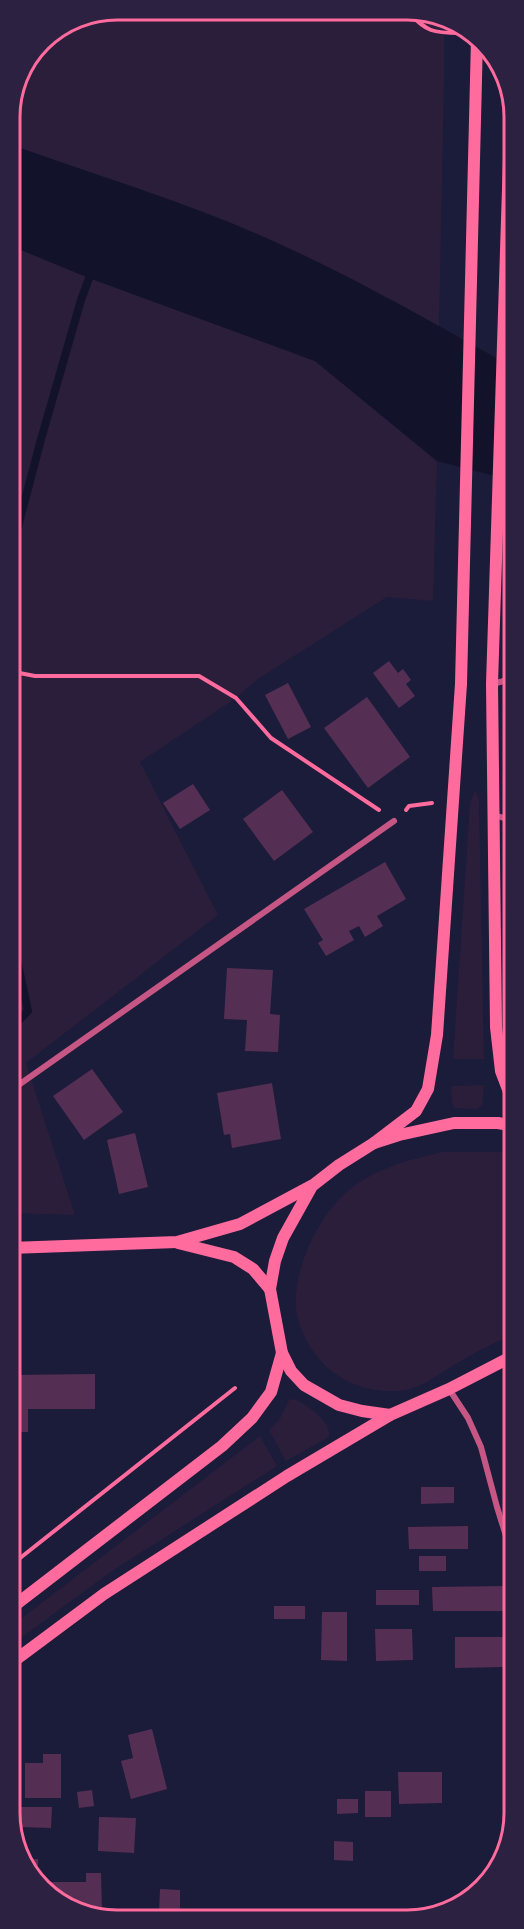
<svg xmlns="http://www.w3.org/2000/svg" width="524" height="1929" font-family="'DM Sans',sans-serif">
  <rect width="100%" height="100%" fill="#1b1b3a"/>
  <g fill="#2a1e3b">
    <polygon points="117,9 435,13 444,18 444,82 439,327 399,304 175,202 9,144 9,110 41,40 76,17"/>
    <polygon points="9,245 89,278 315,361 437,461 433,601 387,597 258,679 236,698 140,762 218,915 26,1063 75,1215 10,1213"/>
    <polygon points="475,790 479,800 484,1059 453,1059 470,803"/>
    <polygon points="484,1085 482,1106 476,1109 454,1108 452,1102 451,1086"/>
    <path d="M443,1152H502L514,1154L515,1333C494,1343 473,1353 454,1365C439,1374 423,1387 405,1390C354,1398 308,1365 297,1315C289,1274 320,1210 354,1186C380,1167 412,1159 443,1152Z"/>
    <path d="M294,1399C307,1405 332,1421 329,1437L286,1461L269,1430L279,1420L289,1400Z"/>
    <polygon points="260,1436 277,1466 112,1571 10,1646 10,1627"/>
  </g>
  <path fill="#12122b" d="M9,144C97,176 188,202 273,241C356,278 435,324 514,368V481L437,461L315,361L89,278L9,245Z"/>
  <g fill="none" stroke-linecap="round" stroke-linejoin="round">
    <g stroke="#12122b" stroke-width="8">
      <polyline points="9,561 40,443 81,300 92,270"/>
      <polyline points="10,927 28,1011 10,1029"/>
    </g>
  </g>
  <g fill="#542f53">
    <polygon points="389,661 398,673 403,669 411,680 406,684 415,696 399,708 373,673"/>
    <polygon points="288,683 311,727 288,739 265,695"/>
    <polygon points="367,697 410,757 368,788 324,728"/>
    <polygon points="193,784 210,810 180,829 163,803"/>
    <polygon points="282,790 313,832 274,861 243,819"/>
    <polygon points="385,862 406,899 377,916 383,926 365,937 359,926 349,931 354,940 326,956 318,943 323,940 304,909"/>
    <polygon points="227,968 273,970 270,1014 280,1015 278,1052 245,1051 247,1020 224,1019"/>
    <polygon points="92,1069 123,1112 84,1140 53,1096"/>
    <polygon points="272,1083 281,1139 232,1148 230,1134 224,1135 217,1093"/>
    <polygon points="135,1133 148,1187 119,1194 107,1140"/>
    <polygon points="95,1374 95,1409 28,1409 28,1432 10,1432 10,1375"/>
    <polygon points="421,1487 454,1487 454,1503 421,1504"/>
    <polygon points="468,1526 468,1549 409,1549 408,1527"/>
    <rect x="419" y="1556" width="27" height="15"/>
    <polygon points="503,1586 503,1611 433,1611 432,1587"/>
    <rect x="376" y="1590" width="43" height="15"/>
    <rect x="274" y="1606" width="31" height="13"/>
    <polygon points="322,1612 347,1612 347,1661 321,1660"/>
    <polygon points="375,1629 412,1629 413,1660 376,1661"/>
    <polygon points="455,1637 504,1637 504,1667 455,1668"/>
    <polygon points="152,1729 167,1789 131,1799 121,1761 133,1758 128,1735"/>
    <polygon points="43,1754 61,1754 61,1798 25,1798 25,1763 43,1763"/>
    <polygon points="398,1772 442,1772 442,1803 399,1804"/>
    <polygon points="92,1790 94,1806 79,1808 77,1792"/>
    <rect x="365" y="1791" width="26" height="26"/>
    <polygon points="337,1799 358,1799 358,1813 337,1814"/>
    <polygon points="19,1807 52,1807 51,1828 19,1827 18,1845 10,1827 10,1815 19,1815"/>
    <polygon points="99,1817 136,1818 134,1853 98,1851"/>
    <polygon points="334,1841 353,1842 353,1861 334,1860"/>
    <polygon points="38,1859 38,1882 86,1882 86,1873 101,1873 102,1912 85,1912 36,1884 25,1860"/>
    <polygon points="160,1889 180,1890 180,1915 159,1913"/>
  </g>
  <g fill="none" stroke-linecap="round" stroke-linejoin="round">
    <g stroke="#ff6b9d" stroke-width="4">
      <path d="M408,12C427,32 433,33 460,33"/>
      <polyline points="9,671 35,676 199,676 236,698 271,738 379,810"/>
      <polyline points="406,810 409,806 432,803"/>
      <polyline points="10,1566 235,1388"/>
    </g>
    <g stroke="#c65784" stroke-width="6">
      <polyline points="493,684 514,678"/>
      <polyline points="494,815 514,821"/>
      <polyline points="10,1091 394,821"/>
      <polyline points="449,1389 468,1418 481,1447 497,1507 515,1565"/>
    </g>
    <g stroke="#ff6b9d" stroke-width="12">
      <polyline points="511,96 492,684 496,1027 501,1071 514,1105"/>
      <polyline points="374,1143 416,1111 428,1089 437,1035 461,684 477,39"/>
      <polyline points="178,1243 234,1257 253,1269 270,1289"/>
      <polyline points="10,1248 177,1242 240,1224 311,1186"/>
      <polyline points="390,1415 362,1411 339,1405 304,1385 291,1371 282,1353 270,1289 275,1261 283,1238 312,1186 339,1165 374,1143 399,1135 454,1123 498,1123 514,1126"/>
      <polyline points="10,1609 222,1446 252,1418 271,1392 282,1353"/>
      <polyline points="10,1664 104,1594 287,1476 390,1415 449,1389 515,1355"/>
    </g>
  </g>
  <path d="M0 0H524V1929H0ZM117 20H407A97 97 0 0 1 504 117V1813A97 97 0 0 1 407 1910H117A97 97 0 0 1 20 1813V117A97 97 0 0 1 117 20Z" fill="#2d2142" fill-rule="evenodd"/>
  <path fill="none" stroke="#ff6b9d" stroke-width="3" d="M117 20H407A97 97 0 0 1 504 117V1813A97 97 0 0 1 407 1910H117A97 97 0 0 1 20 1813V117A97 97 0 0 1 117 20Z"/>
</svg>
